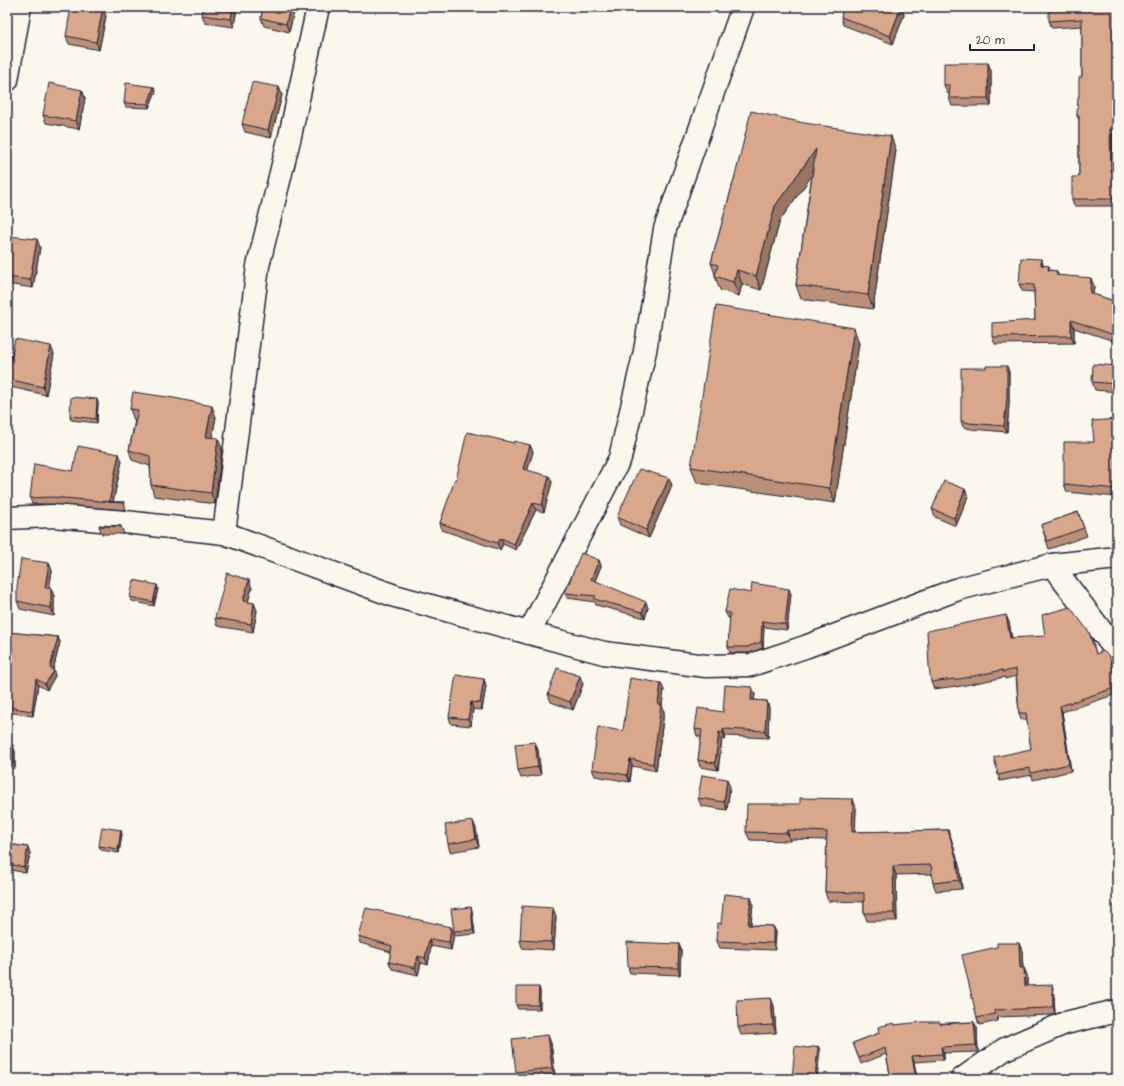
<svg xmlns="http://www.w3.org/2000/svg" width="1124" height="1086" font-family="'Architects Daughter',sans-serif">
  <rect width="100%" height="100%" fill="#fbf7ec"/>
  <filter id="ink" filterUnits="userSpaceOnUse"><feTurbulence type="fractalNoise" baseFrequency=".025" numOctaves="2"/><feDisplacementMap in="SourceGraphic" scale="8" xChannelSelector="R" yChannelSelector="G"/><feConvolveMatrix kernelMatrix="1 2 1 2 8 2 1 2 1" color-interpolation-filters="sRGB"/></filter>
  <g filter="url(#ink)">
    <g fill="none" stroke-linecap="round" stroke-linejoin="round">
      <defs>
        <g id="street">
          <polyline points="7,80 20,7"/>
          <polyline points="7,518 52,516 125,522 224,533 395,596 529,633 604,653 706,666 751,665 805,647 958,589 1052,565 1117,558"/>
          <polyline points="224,533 258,266 290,136 318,7"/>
          <polyline points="1052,565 1117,652"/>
          <polyline points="529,633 620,458 645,351 665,229 743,7"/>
          <polyline points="962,1079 1005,1049 1065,1023 1117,1011"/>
        </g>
      </defs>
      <use href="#street" stroke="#22223b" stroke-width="25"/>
      <use href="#street" stroke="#fbf7ec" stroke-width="22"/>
    </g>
    <g fill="#bb9078" stroke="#22223b">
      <polygon points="237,7 234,27 205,23 202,15"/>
      <polygon points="263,7 292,7 294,12 289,32 264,26 261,18"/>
      <polygon points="901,7 904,15 893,44 843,25 841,17"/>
      <polygon points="1117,7 1117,136 1113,136 1113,171 1117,170 1117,204 1114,204 1114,206 1074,206 1072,199 1079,177 1079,120 1077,116 1079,97 1082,77 1082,26 1052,28 1049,21"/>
      <polygon points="106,16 99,50 69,44 66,36"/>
      <polygon points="988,63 991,71 991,106 952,106 949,98 949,93 947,93 944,85"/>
      <polygon points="154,87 156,91 149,108 126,107 124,103"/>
      <polygon points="279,87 282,95 271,138 245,132 242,124"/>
      <polygon points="82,90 85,98 79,129 46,123 43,115"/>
      <polygon points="896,150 873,309 801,299 796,285 812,175 780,220 761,290 742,284 739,296 720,290 715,276 715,274 711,263 736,172"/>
      <polygon points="7,244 40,247 33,288 7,284"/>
      <polygon points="1044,266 1049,266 1050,270 1057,271 1058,275 1094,286 1093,294 1117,302 1117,342 1074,328 1074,343 995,344 992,337 1035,320 1034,292 1022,291 1019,284"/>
      <polygon points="859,343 835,503 697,483 691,467"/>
      <polygon points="54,354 46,395 10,387 7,378"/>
      <polygon points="1117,366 1117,392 1095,390 1092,382"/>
      <polygon points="1009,372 1009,404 1007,432 971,429 963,427 961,421"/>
      <polygon points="97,399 98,403 97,423 71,420 70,416"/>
      <polygon points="130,409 216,417 212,438 222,449 215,504 154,496 151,485 150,466 132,460 129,450 135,420 134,420"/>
      <polygon points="1117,419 1117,497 1067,492 1064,484 1094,442"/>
      <polygon points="514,443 530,445 533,452 527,470 552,482 544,512 536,510 516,550 503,544 500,550 442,530 440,523 456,480"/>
      <polygon points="122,461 113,502 124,502 126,510 53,504 32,504 30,498 73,471"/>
      <polygon points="669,478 672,486 649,538 620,525 617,517"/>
      <polygon points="965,489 968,497 956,526 935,517 932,509"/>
      <polygon points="1078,512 1087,536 1049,549 1041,525"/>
      <polygon points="99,526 121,526 124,534 102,534"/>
      <polygon points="599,560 601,566 595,581 648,608 645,618 596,605 595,602 567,598 565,593"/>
      <polygon points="49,563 52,571 49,588 54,596 54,616 20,609 17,601"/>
      <polygon points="157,585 158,589 154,606 132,601 130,597"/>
      <polygon points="252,588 248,602 254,603 257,611 253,632 217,626 215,618"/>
      <polygon points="751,593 791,594 787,630 764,627 763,648 749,653 730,653 728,647 730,618 728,618 725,612"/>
      <polygon points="1009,622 1012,638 1092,639 1096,654 1117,679 1117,694 1062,712 1071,771 1033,780 1032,775 1000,781 998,775 1031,749 1027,720 1021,720 1019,713 1016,676 1005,679 1005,677 956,687 956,686 934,689 931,682"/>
      <polygon points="7,632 58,637 60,642 53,670 55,676 47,690 38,685 33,716 7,712"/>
      <polygon points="484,679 486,686 482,710 473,709 471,726 451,724 449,717"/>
      <polygon points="583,684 573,710 551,702 548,694"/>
      <polygon points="664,690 662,705 664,712 656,771 632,766 630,782 595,776 592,769 623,731"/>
      <polygon points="755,694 754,700 767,701 769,708 768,738 726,736 725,740 722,739 718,770 700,767 698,760 701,737 697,736 695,729 723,712"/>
      <polygon points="535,742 538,750 541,775 521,778 518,770"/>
      <polygon points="7,744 15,751 15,768 7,768"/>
      <polygon points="730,787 727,810 701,806 698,798"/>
      <polygon points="856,808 855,832 948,830 951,838 960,869 962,889 936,891 933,883 932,874 896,875 897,921 867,921 864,913 864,902 828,901 825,892 827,840 790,839 790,841 750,840 746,832"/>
      <polygon points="473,821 476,829 479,847 450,852 448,844"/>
      <polygon points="122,834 119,853 101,850 99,846"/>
      <polygon points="7,844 28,847 30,853 26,873 7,869"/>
      <polygon points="753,903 751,925 773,926 776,932 775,950 720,948 717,941 721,924"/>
      <polygon points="471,907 472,911 475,934 455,936 454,931"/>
      <polygon points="556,916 554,950 522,948 520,940"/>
      <polygon points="451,927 454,934 451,950 431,946 428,965 421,963 418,975 392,969 389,962 391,952 360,943 358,936"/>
      <polygon points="1019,943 1022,951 1023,968 1024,968 1027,975 1027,986 1054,993 1055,1014 1051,1015 997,1017 998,1021 979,1025 977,1018"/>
      <polygon points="679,944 681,950 680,975 630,973 628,967"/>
      <polygon points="539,987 540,991 540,1009 518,1009 516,1005"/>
      <polygon points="771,998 774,1006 776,1033 741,1035 738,1027"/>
      <polygon points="974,1022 977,1028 978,1052 944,1053 944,1060 914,1062 917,1079 891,1079 886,1054 861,1064 853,1043 879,1033 895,1025"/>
      <polygon points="551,1043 555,1076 529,1079 518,1079 516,1072"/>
    </g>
    <g fill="#987662" stroke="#22223b">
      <polygon points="233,7 237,7 234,27 231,19"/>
      <polygon points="290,7 292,7 294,12 289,32 286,24"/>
      <polygon points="901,7 904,15 893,44 890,36"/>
      <polygon points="103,8 106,16 99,50 96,42"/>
      <polygon points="988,63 991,71 991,106 988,98"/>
      <polygon points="154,87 156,91 149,108 148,104"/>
      <polygon points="279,87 282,95 271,138 268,130"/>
      <polygon points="82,90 85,98 79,129 76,121"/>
      <polygon points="1110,129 1113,136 1113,178 1111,171"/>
      <polygon points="891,136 896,150 873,309 868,295"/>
      <polygon points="816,149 821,163 780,220 761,290 756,276 775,206"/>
      <polygon points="37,239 40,247 33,288 30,280"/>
      <polygon points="1041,259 1044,266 1041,265"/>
      <polygon points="737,270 742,284 739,296 733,282"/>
      <polygon points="1091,278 1094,286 1092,300 1090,293"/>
      <polygon points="1071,320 1074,328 1074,343 1071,336"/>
      <polygon points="854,328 859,343 835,503 829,488"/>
      <polygon points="51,346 54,354 46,395 43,387"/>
      <polygon points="1007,366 1009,372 1009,404 1007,432 1004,426"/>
      <polygon points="7,390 8,394 7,401"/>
      <polygon points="97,399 98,403 97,423 96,419"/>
      <polygon points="212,406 216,417 210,448 206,437"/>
      <polygon points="218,438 222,449 215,504 211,493"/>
      <polygon points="530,445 533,452 526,476 523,469"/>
      <polygon points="119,454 122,461 113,502 109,502"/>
      <polygon points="549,476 552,482 544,512 542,505"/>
      <polygon points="669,478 672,486 649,538 646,530"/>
      <polygon points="965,489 968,497 956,526 954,518"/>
      <polygon points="533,503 536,510 516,550 514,544"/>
      <polygon points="501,538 503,544 500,550 497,543"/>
      <polygon points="599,560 601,566 593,585 591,579"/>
      <polygon points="49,563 52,571 48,596 45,588"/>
      <polygon points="249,580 252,588 246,609 243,601"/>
      <polygon points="157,585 158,589 154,606 153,602"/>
      <polygon points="51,588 54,596 54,616 51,608"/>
      <polygon points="789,589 791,594 787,630 785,624"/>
      <polygon points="646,602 648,608 645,618 642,612"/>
      <polygon points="254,603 257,611 253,632 251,624"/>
      <polygon points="1006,615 1009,622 1013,645 1010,638"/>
      <polygon points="762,621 764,627 763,648 761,642"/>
      <polygon points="58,637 60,642 52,674 50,668"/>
      <polygon points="54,671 55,676 47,690 45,684"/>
      <polygon points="580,676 583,684 573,710 570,702"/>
      <polygon points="36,679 38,685 33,716 32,711"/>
      <polygon points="484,679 486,686 482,710 480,703"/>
      <polygon points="661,683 664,690 662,705 664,712 656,771 653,764 658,704"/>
      <polygon points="752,687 755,694 753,707 751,700"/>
      <polygon points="767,701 769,708 768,738 765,731"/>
      <polygon points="471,702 473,709 471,726 468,719"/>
      <polygon points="1060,706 1062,712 1071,771 1069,764"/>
      <polygon points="723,729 726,736 725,740 723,733"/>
      <polygon points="719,732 722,739 718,770 715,763"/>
      <polygon points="535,742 538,750 541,775 538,767"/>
      <polygon points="13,745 15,751 15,768 13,761"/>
      <polygon points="630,759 632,766 630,782 627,775"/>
      <polygon points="727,779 730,787 727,810 724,802"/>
      <polygon points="853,799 856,808 855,841 852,832"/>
      <polygon points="473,821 476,829 479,847 476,839"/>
      <polygon points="121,830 122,834 119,853 118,849"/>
      <polygon points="787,830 790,839 790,841 787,833"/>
      <polygon points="948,830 951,838 960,869 962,889 959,880"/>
      <polygon points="28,847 30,853 26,873 24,867"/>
      <polygon points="893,866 896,875 897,921 894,913"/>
      <polygon points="751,897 753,903 750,931 748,925"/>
      <polygon points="471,907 472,911 475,934 473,930"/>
      <polygon points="553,908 556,916 554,950 551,942"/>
      <polygon points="773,926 776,932 775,950 773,943"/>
      <polygon points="451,927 454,934 451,950 449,942"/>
      <polygon points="429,939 431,946 428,965 425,958"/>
      <polygon points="1019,943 1022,951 1023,975 1020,968"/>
      <polygon points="679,944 681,950 680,975 678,968"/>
      <polygon points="418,956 421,963 418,975 415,968"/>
      <polygon points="1024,968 1027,975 1027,993 1025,986"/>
      <polygon points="1052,985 1054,993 1055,1014 1053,1006"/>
      <polygon points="539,987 540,991 540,1009 538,1005"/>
      <polygon points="771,998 774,1006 776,1033 773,1025"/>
      <polygon points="974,1022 977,1028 978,1052 976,1045"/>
      <polygon points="548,1035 551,1043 555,1076 552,1068"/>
      <polygon points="818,1046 820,1050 817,1079 815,1079"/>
      <polygon points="941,1047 944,1053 944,1060 942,1054"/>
      <polygon points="912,1056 914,1062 917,1079 916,1079"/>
    </g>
    <g fill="#d9a88c" stroke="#22223b">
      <polygon points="71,7 100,7 103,8 96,42 66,36"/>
      <polygon points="203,7 233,7 231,19 202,15"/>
      <polygon points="263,7 290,7 286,24 261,18"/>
      <polygon points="843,7 901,7 890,36 841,17"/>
      <polygon points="1049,7 1117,7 1117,130 1110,129 1111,171 1117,170 1117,197 1112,197 1112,199 1072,199 1072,177 1079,177 1079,116 1077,116 1078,97 1079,97 1079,77 1082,77 1082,19 1049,21"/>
      <polygon points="944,63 988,63 988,98 949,98 950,85 944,85"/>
      <polygon points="252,82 279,87 268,130 242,124"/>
      <polygon points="49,83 82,90 76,121 43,115"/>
      <polygon points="126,83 154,87 148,104 124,103"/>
      <polygon points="751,111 804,123 891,136 868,295 796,285 816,149 775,206 756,276 737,270 733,282 715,276 718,265 711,263 736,172"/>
      <polygon points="8,236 37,239 30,280 7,277 7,244"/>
      <polygon points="1021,258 1041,259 1041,265 1049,266 1048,270 1057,271 1056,275 1091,278 1090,293 1117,302 1117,336 1071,320 1071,336 992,337 992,323 1035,320 1034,285 1019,284"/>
      <polygon points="716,306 854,328 829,488 691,467"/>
      <polygon points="15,339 51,346 43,387 7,379"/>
      <polygon points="1093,364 1117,366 1117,384 1092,382"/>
      <polygon points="986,366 1007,366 1007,398 1004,426 969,423 961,421 961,368 986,368"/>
      <polygon points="133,392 174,398 212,406 206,437 218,438 211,493 151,485 150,456 129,450 138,410 130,409"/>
      <polygon points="71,397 97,399 96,419 70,416"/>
      <polygon points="1117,419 1117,489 1064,484 1064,442 1094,442 1092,421"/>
      <polygon points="467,432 514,443 514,441 530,445 523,469 549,476 542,505 533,503 514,544 501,538 497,543 440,523 455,479 456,480"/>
      <polygon points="78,446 119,454 109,502 124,502 124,503 51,497 30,498 34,464 73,471"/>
      <polygon points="639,469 669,478 646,530 617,517"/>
      <polygon points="944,481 965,489 954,518 932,509"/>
      <polygon points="1078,512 1084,528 1047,541 1041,525"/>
      <polygon points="99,525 121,526 99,526"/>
      <polygon points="581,553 599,560 591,579 646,602 642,612 594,599 596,596 565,593"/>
      <polygon points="21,559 49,563 45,588 51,588 51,608 17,601 17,587"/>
      <polygon points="227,573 249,580 243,601 254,603 251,624 215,618"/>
      <polygon points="134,580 157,585 153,602 130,597"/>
      <polygon points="752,583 789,589 785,624 762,621 761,642 747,647 728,647 730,613 725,612 730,589 751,593"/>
      <polygon points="1070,607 1089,632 1096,654 1103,651 1109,656 1117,679 1117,687 1060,706 1069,764 1031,773 1030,768 998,775 994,757 1031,749 1026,713 1019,713 1016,669 1003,672 1003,670 954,680 954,679 931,682 929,666 927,631 1006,615 1010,638 1045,636 1042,615"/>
      <polygon points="7,632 58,637 50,668 54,671 45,684 36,679 32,711 7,707"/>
      <polygon points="557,668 580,676 570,702 548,694"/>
      <polygon points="456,675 484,679 480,703 471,702 468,719 449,717"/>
      <polygon points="630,678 661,683 658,704 661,704 653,764 630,759 627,775 592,769 598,727 623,731"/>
      <polygon points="725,685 752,687 751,700 767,701 765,731 723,729 723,733 719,732 715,763 698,760 702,730 695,729 698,708 723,712"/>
      <polygon points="535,742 538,767 518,770 515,744"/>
      <polygon points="7,744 13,745 13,761 7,761"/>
      <polygon points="702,775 727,779 724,802 698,798"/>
      <polygon points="800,798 853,799 852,832 948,830 957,861 959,880 933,883 931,865 893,866 894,913 864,913 864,893 825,892 827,832 787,830 787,833 746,832 747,804 800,804"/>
      <polygon points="473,821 476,839 448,844 445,825"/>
      <polygon points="102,827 121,830 118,849 99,846"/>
      <polygon points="7,844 28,847 24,867 7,864"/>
      <polygon points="724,894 751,897 748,925 773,926 773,943 717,941 718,923 721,924"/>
      <polygon points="1117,904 1117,916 1113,905"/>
      <polygon points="522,906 553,908 551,942 520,940"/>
      <polygon points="471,907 473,930 454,931 451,909"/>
      <polygon points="366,908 451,927 449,942 429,939 425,958 418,956 415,968 389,962 392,946 358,936"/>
      <polygon points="627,942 679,944 678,968 628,967"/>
      <polygon points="997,943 1019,943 1020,968 1024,968 1025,986 1052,985 1053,1006 1048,1008 994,1010 995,1014 977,1018 962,955 997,947"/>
      <polygon points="516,987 539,987 538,1005 516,1005"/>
      <polygon points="771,998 773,1025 738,1027 737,1000"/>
      <polygon points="922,1022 940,1022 940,1024 974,1022 976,1045 941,1047 942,1054 912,1056 916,1079 891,1079 885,1048 859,1058 853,1043 879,1033 878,1027 894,1023 894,1025"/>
      <polygon points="548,1035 552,1068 516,1072 512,1039"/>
      <polygon points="795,1046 808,1048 818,1046 815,1079 792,1079"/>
      <polygon points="1117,1072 1117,1079 1100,1079"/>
    </g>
  </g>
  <rect width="1124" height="1086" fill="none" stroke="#fbf7ec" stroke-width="24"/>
  <rect x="12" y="12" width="1100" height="1062" fill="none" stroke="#22223b" stroke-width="1.5" filter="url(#ink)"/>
  <path d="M970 44v6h64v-6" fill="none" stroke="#22223b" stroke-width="2"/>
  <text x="976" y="44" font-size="12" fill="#22223b" stroke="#fbf7ec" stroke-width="3" paint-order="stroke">20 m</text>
</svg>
